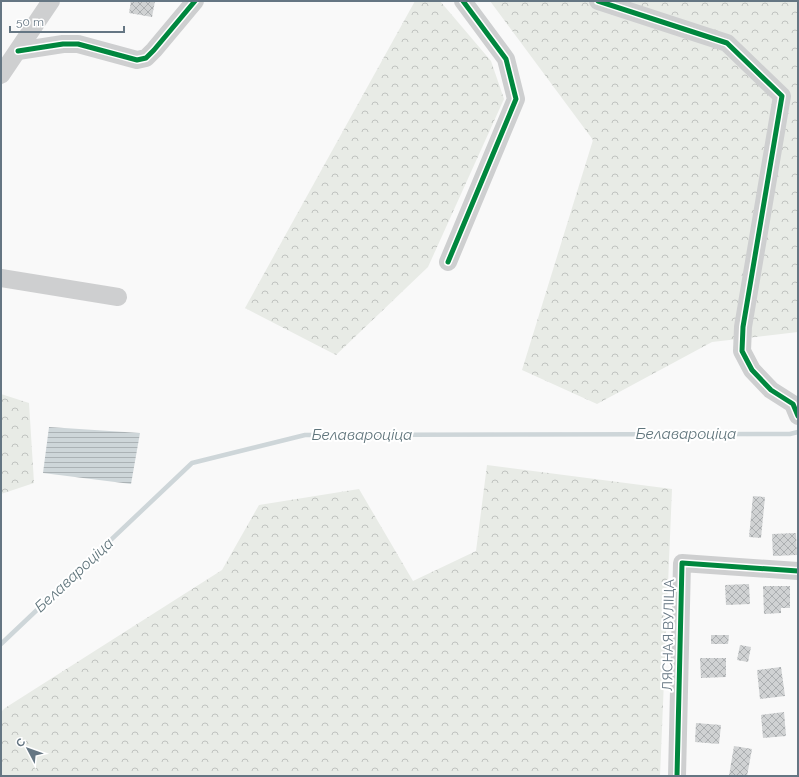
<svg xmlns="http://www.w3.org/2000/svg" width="799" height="777" font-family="Raleway,sans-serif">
  <defs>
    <pattern id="forest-crowns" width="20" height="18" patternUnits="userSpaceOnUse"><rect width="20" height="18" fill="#e8ebe6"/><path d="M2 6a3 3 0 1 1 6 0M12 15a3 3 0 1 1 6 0" fill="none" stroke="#c0c3c0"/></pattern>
    <pattern id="water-rules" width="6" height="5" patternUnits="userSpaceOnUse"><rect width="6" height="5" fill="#ced6d9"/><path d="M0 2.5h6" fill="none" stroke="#abb2b5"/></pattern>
    <pattern id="building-cross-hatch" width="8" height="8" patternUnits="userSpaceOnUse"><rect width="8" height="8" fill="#d0d2d3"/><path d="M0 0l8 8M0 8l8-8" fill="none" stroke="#acafb1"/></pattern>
  </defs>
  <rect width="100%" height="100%" fill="#f9f9f9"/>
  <g fill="url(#forest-crowns)">
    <polygon points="415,1 440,1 491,61 504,99 428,267 336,355 245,308"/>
    <polygon points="490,1 798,1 798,332 712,342 597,404 522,370 593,140"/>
    <polygon points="1,394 29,403 34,483 1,494"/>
    <polygon points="487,465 672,489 660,776 1,776 1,712 5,708 222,570 259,505 359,489 413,581 476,551"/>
  </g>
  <polygon fill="url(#water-rules)" points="49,427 140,433 131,484 43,473"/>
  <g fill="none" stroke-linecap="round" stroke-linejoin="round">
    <polyline stroke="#ced6d9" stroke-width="4.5" points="1,644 192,463 305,435 790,434 798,432"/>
  </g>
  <g fill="url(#building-cross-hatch)">
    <polygon points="131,1 155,1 152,17 129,13"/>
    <polygon points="753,496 765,497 761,538 749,537"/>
    <polygon points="796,533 797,555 773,556 772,534"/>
    <polygon points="749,584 750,604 726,605 725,585"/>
    <polygon points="763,586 790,586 790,608 781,608 781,613 764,614"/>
    <polygon points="711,635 729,635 728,644 711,644"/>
    <polygon points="740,645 751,647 748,662 737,660"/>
    <polygon points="700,658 726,658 726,677 701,678"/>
    <polygon points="781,667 785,696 760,699 757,670"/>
    <polygon points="784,712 786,736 763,738 761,715"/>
    <polygon points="696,723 721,725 719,744 695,742"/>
    <polygon points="734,746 752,749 747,776 729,776"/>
  </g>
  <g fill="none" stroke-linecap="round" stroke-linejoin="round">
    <g stroke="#cecfd0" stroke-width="18">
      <polyline points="598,1 727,43 782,96 743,327 742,351 752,370 771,390 793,404 798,416"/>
      <polyline points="18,51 63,44 78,44 137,60 146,58 154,50 195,1"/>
      <polyline points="1,75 51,1"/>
      <polyline points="448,262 516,99 506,59 463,1"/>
      <polyline points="1,278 118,297"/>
      <polyline points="677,776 682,563 798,571"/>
    </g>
    <defs>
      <g id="cycleway">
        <polyline points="598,1 727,43 782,96 743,327 742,351 752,370 771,390 793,404 798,416"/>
        <polyline points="18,51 63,44 78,44 137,60 146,58 154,50 195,1"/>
        <polyline points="448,262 516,99 506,59 463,1"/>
        <polyline points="677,776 682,563 798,571"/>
      </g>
    </defs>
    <use href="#cycleway" stroke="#fff" stroke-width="8"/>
    <use href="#cycleway" stroke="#00873e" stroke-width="5"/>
  </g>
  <g text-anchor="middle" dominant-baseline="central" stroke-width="4" stroke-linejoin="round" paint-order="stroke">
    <g font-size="14" fill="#657683" stroke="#fff">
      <text transform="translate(668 635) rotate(-89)">ЛЯСНАЯ ВУЛІЦА</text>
    </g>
    <g font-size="15" font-style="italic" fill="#60757c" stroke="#fff">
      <text x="686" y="434">Белавароціца</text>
      <text x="362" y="435">Белавароціца</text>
      <text transform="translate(74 575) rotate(-43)">Белавароціца</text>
    </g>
  </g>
  <rect width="799" height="777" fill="none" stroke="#657683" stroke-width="4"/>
  <g transform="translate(28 749) rotate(311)" stroke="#ffffff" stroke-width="3" paint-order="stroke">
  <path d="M0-3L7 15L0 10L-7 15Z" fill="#657683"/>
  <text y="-6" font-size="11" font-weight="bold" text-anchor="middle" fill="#657683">С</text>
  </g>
  <path d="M10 26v6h114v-6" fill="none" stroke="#657683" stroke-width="2"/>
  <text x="16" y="26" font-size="12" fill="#657683" stroke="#ffffff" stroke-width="3" paint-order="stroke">50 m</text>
</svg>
